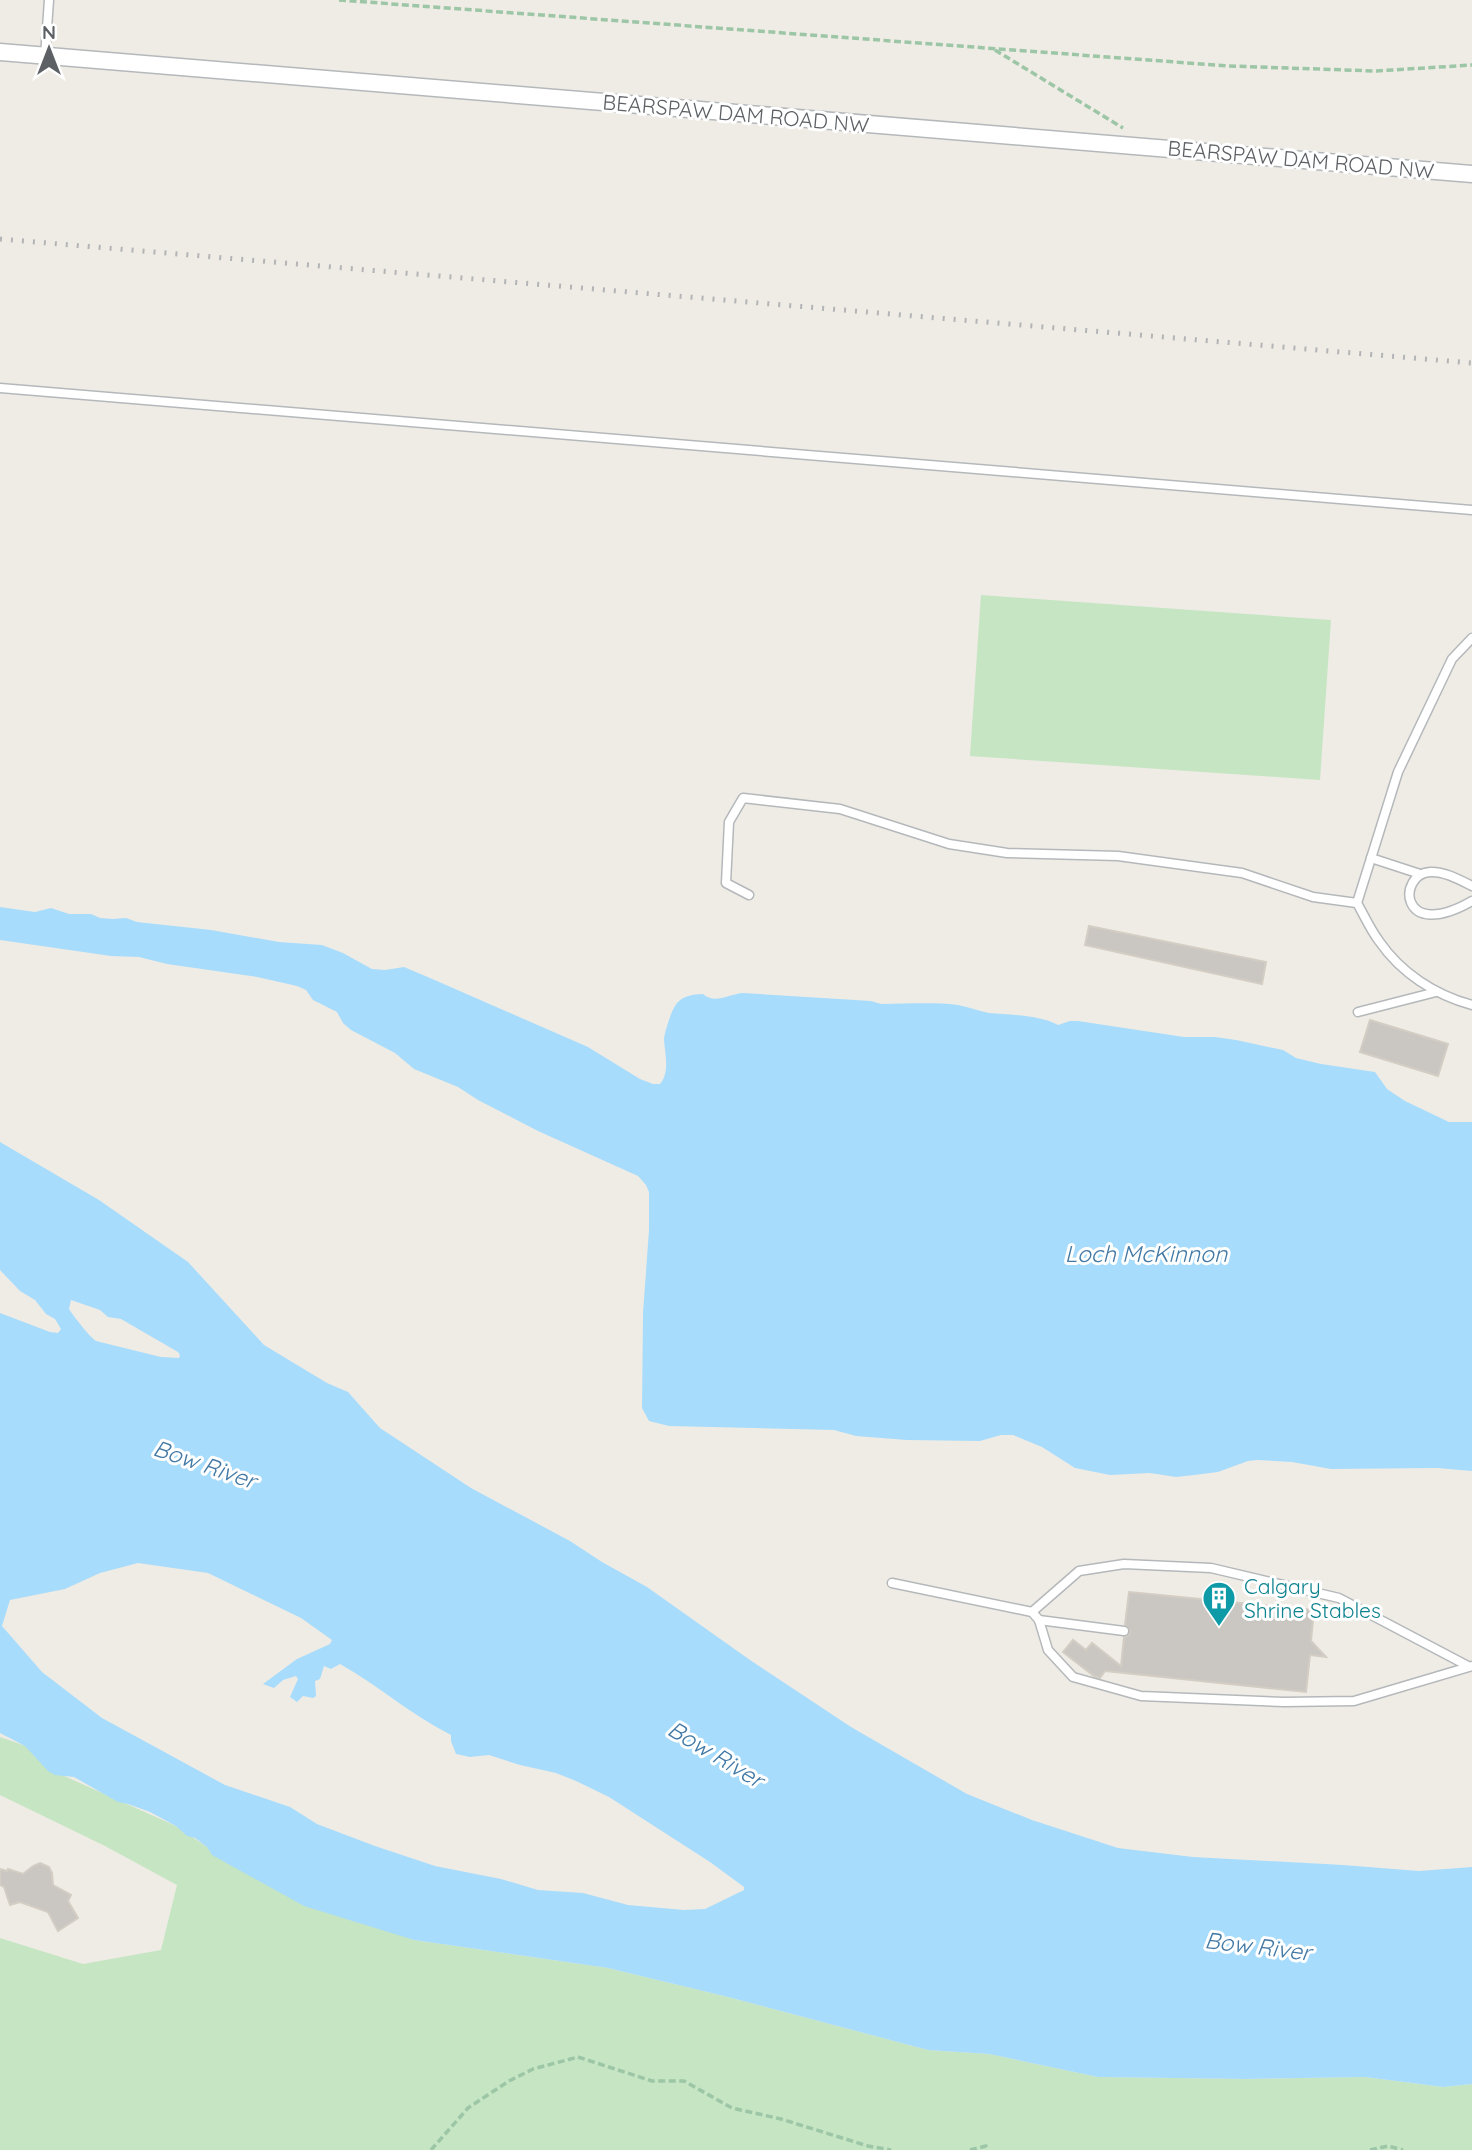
<svg xmlns="http://www.w3.org/2000/svg" width="1472" height="2150" font-family="Quicksand,sans-serif">
  <rect width="100%" height="100%" fill="#efece5"/>
  <g fill="#c5e5c3">
    <polygon points="981,595 1331,620 1320,780 970,756"/>
    <polygon points="0,1737 26,1746 62,1775 176,1826 207,1847 414,1940 608,1968 728,1997 928,2050 989,2054 1098,2077 1246,2079 1365,2077 1443,2087 1472,2084 1472,2150 0,2150 0,1938 83,1964 161,1950 177,1885 105,1846 0,1795"/>
  </g>
  <g fill="#a8dcfc" fill-rule="evenodd">
    <path d="M0,907L35,912L51,908L69,914H91L100,918L113,919L126,918L137,922L211,930L279,942L322,945L343,953L372,969L385,970L404,967L430,978L588,1047L640,1079L653,1084H660C670,1073 665,1053 664,1040C664,1035 666,1029 668,1023C675,1002 679,995 703,994C714,1004 728,995 742,993L871,1001L881,1004C906,1004 933,1002 958,1005C968,1007 979,1011 989,1013C1011,1015 1040,1015 1058,1025L1070,1021H1078L1184,1037H1215L1236,1040L1283,1050L1296,1058L1321,1064L1375,1072L1387,1089L1405,1101L1449,1122H1472V1471L1437,1468L1331,1469L1292,1462L1257,1460L1248,1461L1218,1472L1194,1475L1176,1477L1150,1473L1110,1475L1075,1468L1042,1447L1013,1435H1001L980,1441L907,1440L856,1436L834,1430L669,1426L649,1421L642,1408L643,1313L649,1230V1192L646,1185L638,1176L538,1131L478,1100L458,1087L414,1069L395,1053L351,1030L343,1023L337,1012L313,1000L306,990L297,986L257,977L167,964L139,957L111,956L0,940Z"/>
    <path d="M0,1142L99,1200L188,1262L264,1345L327,1383L348,1392L380,1428L471,1488L570,1541L602,1562L647,1587L750,1660L851,1727L967,1794L1032,1820L1118,1848L1193,1857L1343,1865L1419,1871L1472,1867V2084L1443,2087L1365,2077L1246,2079L1098,2077L989,2054L928,2050L728,1997L608,1968L414,1940L304,1906L212,1855L207,1847L195,1838L187,1836L176,1826L150,1812L128,1804L118,1802L74,1777L55,1775L48,1771L25,1746L0,1733V1313L50,1332L58,1333L61,1329L55,1319L46,1314L35,1300L20,1291L0,1270ZM71,1300L100,1310L108,1317L121,1319L178,1352L180,1355L179,1358L161,1357L96,1341C90,1337 74,1317 69,1309ZM138,1563L208,1573L301,1618L332,1640L330,1644L297,1659L263,1684L274,1688L283,1680L296,1676L298,1679L290,1697L297,1702L303,1696L313,1698L316,1696L315,1681L320,1679L324,1666L331,1669L340,1664C379,1686 411,1715 451,1735V1741L456,1754L470,1757L489,1755L520,1765L556,1773L576,1781L609,1797L710,1862L744,1887V1890L705,1909L684,1910L628,1905L583,1893L538,1890L501,1879L435,1866L375,1846L317,1824L290,1807L225,1785L102,1718L42,1672L2,1626L10,1600L65,1589L100,1573Z"/>
  </g>
  <g fill="#cac7c2" stroke="#d3cdc4" stroke-width="2">
    <polygon points="1089,926 1266,962 1262,984 1085,945"/>
    <polygon points="1370,1020 1448,1044 1438,1076 1360,1052"/>
    <polygon points="1129,1592 1314,1610 1311,1641 1326,1657 1310,1655 1306,1692 1105,1671 1100,1678 1094,1676 1063,1652 1073,1640 1086,1650 1092,1643 1121,1666 1124,1637 1129,1635 1130,1631 1125,1625"/>
    <polygon points="40,1863 49,1867 52,1873 53,1885 71,1895 68,1901 78,1918 58,1931 48,1912 20,1902 10,1905 4,1887 0,1885 0,1869 7,1871 8,1869 23,1874 33,1866"/>
  </g>
  <g fill="none" stroke-linecap="round" stroke-linejoin="round">
    <defs>
      <g id="lane">
        <polyline points="45,56 49,0"/>
        <polyline points="0,388 1472,510"/>
        <path d="M1472,638L1452,659L1398,772L1357,903C1364,915 1370,929 1379,941C1401,973 1435,995 1472,1005"/>
        <polyline points="1371,858 1420,874"/>
        <path d="M1472,886C1460,880 1444,871 1430,872C1397,874 1399,943 1472,901"/>
        <polyline points="749,895 726,883 729,822 743,798 840,809 949,844 1007,853 1118,856 1242,873 1313,897 1357,903"/>
        <polyline points="1358,1012 1436,992"/>
        <polyline points="892,1583 1032,1612"/>
        <polyline points="1039,1620 1124,1631"/>
        <polyline points="1468,1666 1339,1598 1211,1568 1124,1564 1079,1571 1032,1612 1039,1620 1048,1650 1073,1677 1141,1696 1284,1702 1354,1701 1472,1666"/>
      </g>
      <polyline id="street" points="0,52 1472,174"/>
    </defs>
    <use href="#lane" stroke="#b5b8bb" stroke-width="11"/>
    <use href="#street" stroke="#b5b8bb" stroke-width="19"/>
    <g stroke="#9cc6a6" stroke-width="3.5" stroke-dasharray="7 3.5" stroke-linecap="butt">
      <polyline points="339,0 1229,66 1376,71 1472,65"/>
      <polyline points="995,50 1123,128"/>
      <polyline points="431,2150 468,2108 509,2081 533,2069 578,2057 652,2081 684,2081 732,2108 781,2119 868,2146 891,2150"/>
      <polyline points="970,2150 986,2146 986,2150"/>
      <polyline points="1370,2150 1388,2146 1403,2150"/>
    </g>
    <use href="#lane" stroke="#fff" stroke-width="8"/>
    <use href="#street" stroke="#fff" stroke-width="16"/>
    <polyline stroke="#b3b4b5" stroke-width="5" stroke-dasharray="2 9" stroke-linecap="butt" points="0,239 1472,363"/>
  </g>
  <defs>
    <symbol id="building-pin" viewBox="-11 -11 22 30"><path d="M0 17L-7.5 6A9.5 9.5 0 1 1 7.5 6Z" fill="#0f9aa8" stroke="#fff"/><path d="M-4-6H4V6H1V3H-1V6H-4ZM-2.5-4.3h1.7v1.8h-1.7ZM.8-4.3h1.7v1.8H.8ZM-2.5-1h1.7V.8h-1.7ZM.8-1h1.7V.8H.8Z" fill="#fff"/></symbol>
  </defs>
  <g fill-rule="evenodd">
    <use href="#building-pin" x="1200" y="1579" width="38" height="52"/>
  </g>
  <g text-anchor="middle" dominant-baseline="central" stroke-width="6" stroke-linejoin="round" paint-order="stroke">
    <g font-size="21" fill="#5d6165" stroke="#fff">
      <text transform="translate(736 113) rotate(5)">BEARSPAW DAM ROAD NW</text>
      <text transform="translate(1301 159) rotate(5)">BEARSPAW DAM ROAD NW</text>
    </g>
    <g font-size="21" fill="#0d838f" stroke="#fff" text-anchor="start">
      <text x="1244" y="1586">Calgary<tspan x="1244" dy="24">Shrine Stables</tspan></text>
    </g>
    <g font-size="23" font-style="italic" fill="#4279a5" stroke="#fff">
      <text x="1146" y="1253">Loch McKinnon</text>
      <text transform="translate(205 1464) rotate(19)">Bow River</text>
      <text transform="translate(716 1754) rotate(31)">Bow River</text>
      <text transform="translate(1258 1946) rotate(7)">Bow River</text>
    </g>
  </g>
  <g transform="translate(49 49)" stroke="#ffffff" stroke-width="5" paint-order="stroke">
  <path d="M0-5L12 26L0 18L-12 26Z" fill="#5d6165"/>
  <text y="-10" font-size="19" font-weight="bold" text-anchor="middle" fill="#5d6165">N</text>
  </g>
</svg>
